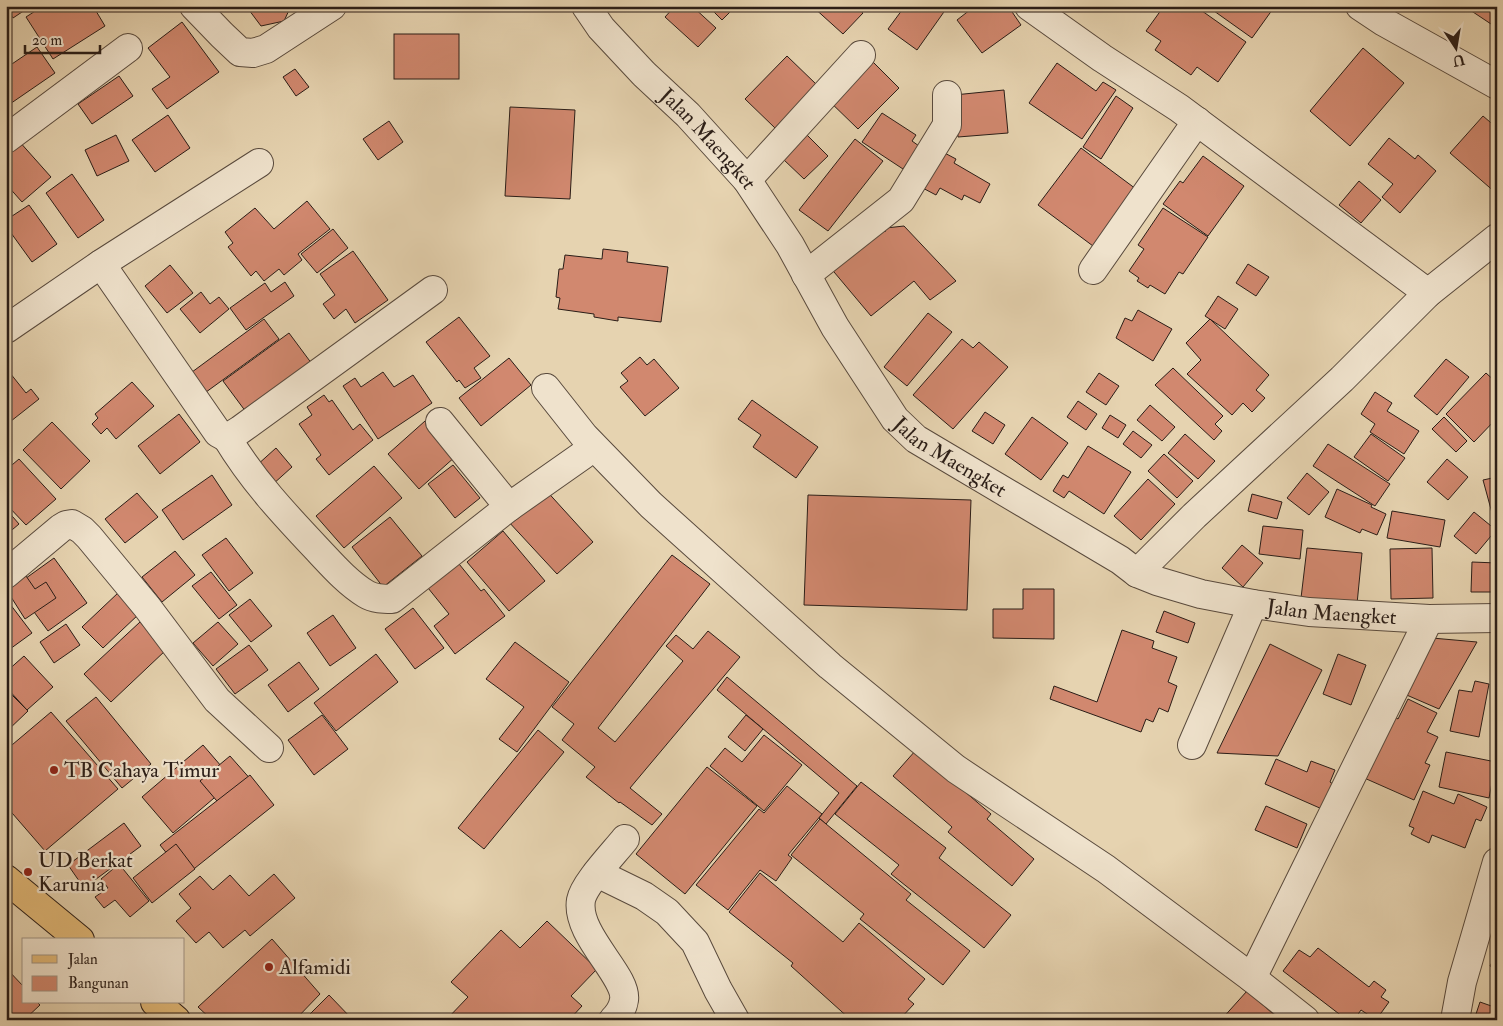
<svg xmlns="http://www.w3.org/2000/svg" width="1503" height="1026" font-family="'IM FELL Double Pica',serif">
  <rect width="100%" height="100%" fill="#e6d3b0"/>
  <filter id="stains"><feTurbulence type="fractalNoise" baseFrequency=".004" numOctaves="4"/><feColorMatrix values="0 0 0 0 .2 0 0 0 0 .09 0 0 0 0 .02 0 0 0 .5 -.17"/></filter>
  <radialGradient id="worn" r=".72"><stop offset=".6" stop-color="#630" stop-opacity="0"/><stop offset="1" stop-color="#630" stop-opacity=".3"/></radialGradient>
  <g fill="#d1886f" stroke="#2a1d17">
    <polygon points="6,6 31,6 13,18"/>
    <polygon points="43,6 93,6 105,26 53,59 26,17"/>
    <polygon points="246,6 291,6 284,21 261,26"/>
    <polygon points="675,6 692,6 716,28 698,47 665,17"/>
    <polygon points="708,6 735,6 735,7 722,20"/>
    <polygon points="812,6 855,6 863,13 843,34"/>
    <polygon points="905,6 942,6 946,9 917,50 888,29"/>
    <polygon points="975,6 1008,6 1021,25 982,53 957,20"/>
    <polygon points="1164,6 1195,6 1246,42 1218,82 1197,67 1191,75 1155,50 1161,41 1146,31"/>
    <polygon points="1207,6 1275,6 1252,38"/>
    <polygon points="1464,6 1497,6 1497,28"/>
    <polygon points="182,22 219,72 167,109 152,89 170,77 148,48"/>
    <rect x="394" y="34" width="65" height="45"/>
    <polygon points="37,47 55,73 7,106 6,68"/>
    <polygon points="1363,48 1404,83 1350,146 1310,111"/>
    <polygon points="866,55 899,88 858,129 824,96"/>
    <polygon points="787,56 817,85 775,128 745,99"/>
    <polygon points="1057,63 1096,91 1103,82 1116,90 1082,139 1029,103"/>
    <polygon points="295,69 309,87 296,96 283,77"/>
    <polygon points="119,76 133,96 92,124 78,104"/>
    <polygon points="1004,90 1008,133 958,137 954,95"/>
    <polygon points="1116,96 1133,108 1101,159 1083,147"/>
    <polygon points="510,107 575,110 570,199 505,196"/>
    <polygon points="882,113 916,135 912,141 919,146 903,169 862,142"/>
    <polygon points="168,115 190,148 155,172 132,140"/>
    <polygon points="1483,116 1497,128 1497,194 1450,153"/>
    <polygon points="389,121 403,142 378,160 363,139"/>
    <polygon points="116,135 129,161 97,176 85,150"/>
    <polygon points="807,135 828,156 804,179 783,159"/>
    <polygon points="1389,138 1415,159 1418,155 1436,171 1400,213 1382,197 1393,184 1368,164"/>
    <polygon points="855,139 883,161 828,231 799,210"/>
    <polygon points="18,140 51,177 22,202 6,184 6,150"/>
    <polygon points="1081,148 1136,189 1093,246 1038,205"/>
    <polygon points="937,149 956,159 954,163 990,184 980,203 964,195 962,200 940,188 936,195 917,185"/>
    <polygon points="1203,156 1244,186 1208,236 1163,204 1180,181 1183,183"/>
    <polygon points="72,174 104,220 78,238 46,193"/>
    <polygon points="1359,181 1381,200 1361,223 1339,205"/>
    <polygon points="307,201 330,229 298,254 302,260 284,275 279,269 264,281 256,271 251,276 228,247 233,243 225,232 255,208 274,229"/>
    <polygon points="29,205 57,244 32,262 6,226 6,220"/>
    <polygon points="1163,208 1208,237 1183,274 1179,272 1165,294 1150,285 1148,288 1137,281 1139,278 1129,271 1144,249 1138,245"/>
    <polygon points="879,225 885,232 886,228 904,226 956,281 930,300 914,281 871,316 829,266"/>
    <polygon points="333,229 348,248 317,273 301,254"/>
    <polygon points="603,249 628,252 627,262 668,267 661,322 618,317 618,321 594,317 594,314 558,309 560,298 556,297 559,269 563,269 565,255 602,259"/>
    <polygon points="353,251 388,300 355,323 346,309 334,319 323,304 335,295 320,274"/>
    <polygon points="1248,264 1269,277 1256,296 1236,283"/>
    <polygon points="170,265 193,293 167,313 145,286"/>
    <polygon points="285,282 294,296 246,330 230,308 265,283 271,292"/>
    <polygon points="201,292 210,304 219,297 229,309 200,333 180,309"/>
    <polygon points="1218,296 1238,309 1225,329 1205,316"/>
    <polygon points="1138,310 1172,329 1153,361 1116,338 1125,318 1132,321"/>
    <polygon points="928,313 952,332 907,386 884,367"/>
    <polygon points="459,317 490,356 474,368 481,378 465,388 459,380 457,382 426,342"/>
    <polygon points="264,319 279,339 202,395 188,375"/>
    <polygon points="1210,319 1269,375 1256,390 1265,398 1252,412 1243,403 1232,415 1187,374 1201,360 1186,343"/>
    <polygon points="289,333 315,368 249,416 223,381"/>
    <polygon points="962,339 973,348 979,342 1008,367 953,429 913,395"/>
    <polygon points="640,357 647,365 654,359 679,388 645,416 620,387 628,381 621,373"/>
    <polygon points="509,358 531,385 481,426 459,398"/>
    <polygon points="1446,359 1469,377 1437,415 1414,396"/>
    <polygon points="6,368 26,393 31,389 39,399 6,425"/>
    <polygon points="1173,368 1223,416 1215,424 1222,431 1214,440 1155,385"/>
    <polygon points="383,372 394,387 413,375 432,403 378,439 343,386 355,378 361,387"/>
    <polygon points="1099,373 1119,386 1106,405 1086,392"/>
    <polygon points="1486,373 1497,383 1497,418 1474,442 1446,414"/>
    <polygon points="132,382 154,406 116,439 107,428 101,434 92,424 98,418 95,414"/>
    <polygon points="1375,392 1392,403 1387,411 1419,431 1404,454 1370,432 1375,424 1361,414"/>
    <polygon points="324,395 329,402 332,400 353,430 360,424 373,440 329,475 316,459 321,455 299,424 312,415 307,407"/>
    <polygon points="752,400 818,447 796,478 753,447 761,435 738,419"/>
    <polygon points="1078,401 1097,414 1086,430 1067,417"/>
    <polygon points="1150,405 1175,427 1162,441 1137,420"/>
    <polygon points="985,412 1005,425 993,444 972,431"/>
    <polygon points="179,414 200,442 160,474 138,446"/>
    <polygon points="1110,415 1126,425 1118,438 1102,428"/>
    <polygon points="1032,417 1068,443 1041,480 1005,454"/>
    <polygon points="1444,417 1467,441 1456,452 1432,429"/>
    <polygon points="425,421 456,456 419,489 388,454"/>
    <polygon points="52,422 90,461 61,489 23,450"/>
    <polygon points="1133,431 1152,445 1141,458 1123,444"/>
    <polygon points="1185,434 1215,461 1198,479 1168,453"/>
    <polygon points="1371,434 1405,458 1388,481 1354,457"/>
    <polygon points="1328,444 1390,484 1375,506 1313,466"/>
    <polygon points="1088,446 1131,472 1104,514 1069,491 1064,498 1053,491 1063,475 1068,478"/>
    <polygon points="276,448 292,467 272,485 256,466"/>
    <polygon points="1164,454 1193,481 1177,498 1148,471"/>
    <polygon points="19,459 56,499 26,525 6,504 6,470"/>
    <polygon points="1447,459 1468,477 1448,500 1427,482"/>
    <polygon points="453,465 480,498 455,518 428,484"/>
    <polygon points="374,466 402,498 344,548 316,516"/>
    <polygon points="1307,473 1329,492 1309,515 1287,498"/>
    <polygon points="212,475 232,505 183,540 162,510"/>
    <polygon points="1497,477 1497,511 1492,513 1483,480"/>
    <polygon points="1148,479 1175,504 1141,540 1114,516"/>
    <polygon points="543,487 593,542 557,574 507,520"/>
    <polygon points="1337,489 1372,505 1371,507 1386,514 1377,535 1362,529 1360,533 1325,517"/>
    <polygon points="137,493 158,517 125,543 105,519"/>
    <polygon points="1252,494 1282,502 1277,519 1248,511"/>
    <polygon points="808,495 971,500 967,610 804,605"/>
    <polygon points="6,509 19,524 6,535"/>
    <polygon points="1392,511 1445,520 1440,547 1387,538"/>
    <polygon points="1474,512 1496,530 1476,554 1454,536"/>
    <polygon points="390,517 422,556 383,587 352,547"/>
    <polygon points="1263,526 1303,530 1300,559 1259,554"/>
    <polygon points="503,531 545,581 509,611 467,562"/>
    <polygon points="226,538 253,573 229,591 202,555"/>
    <polygon points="1242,545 1263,563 1243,587 1222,568"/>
    <polygon points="1307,548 1362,553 1357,604 1301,598"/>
    <polygon points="1432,548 1433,598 1391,599 1390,549"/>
    <polygon points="175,551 195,575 162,602 142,577"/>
    <polygon points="672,555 710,584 598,728 615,742 683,661 666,646 676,635 693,649 708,631 740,657 630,788 662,814 652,825 620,802 619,803 586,777 595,767 562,740 574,724 552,707"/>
    <polygon points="54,558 87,603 48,631 15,586"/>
    <polygon points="455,559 481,591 484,589 505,616 455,654 434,626 449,614 424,583"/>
    <polygon points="1472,562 1497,563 1497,592 1471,592"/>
    <polygon points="211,572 237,605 219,619 192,586"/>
    <polygon points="26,576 35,589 46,582 56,598 25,619 6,589"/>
    <polygon points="1023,589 1054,589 1054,639 993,638 993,609 1023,609"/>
    <polygon points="119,592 139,614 103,648 82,627"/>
    <polygon points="250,599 272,626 251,642 229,615"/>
    <polygon points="10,604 32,633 10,649 6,644 6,607"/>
    <polygon points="413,608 444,648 415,669 385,629"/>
    <polygon points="1164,611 1195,623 1188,643 1156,632"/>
    <polygon points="333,615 356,648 330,666 307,633"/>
    <polygon points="140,622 166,650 111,702 84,674"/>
    <polygon points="218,622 238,644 213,666 193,643"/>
    <polygon points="66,624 80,645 54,663 40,642"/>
    <polygon points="1122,630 1154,641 1152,648 1177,657 1168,682 1177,686 1168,712 1159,708 1153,722 1146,719 1141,732 1050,699 1054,686 1097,702"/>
    <polygon points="1432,638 1477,642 1439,709 1402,693"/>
    <polygon points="515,642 569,682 517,752 499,739 524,707 486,679"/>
    <polygon points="1270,644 1322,670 1278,756 1217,753"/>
    <polygon points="249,645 268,670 235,694 216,669"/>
    <polygon points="376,654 398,682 336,731 314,703"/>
    <polygon points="1338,654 1366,665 1351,705 1323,694"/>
    <polygon points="24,656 53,687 27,710 6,687 6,672"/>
    <polygon points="299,662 319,689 288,712 268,685"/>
    <polygon points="727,677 857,786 826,824 819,818 839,793 717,690"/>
    <polygon points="1475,681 1489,684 1479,737 1450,731 1459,690 1472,692"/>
    <polygon points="6,689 28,711 6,732"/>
    <polygon points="96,697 151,764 122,788 66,721"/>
    <polygon points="1408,699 1437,713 1427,732 1438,737 1425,763 1430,765 1414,800 1362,777 1395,717 1398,719"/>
    <polygon points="51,712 118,789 45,851 6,806 6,750"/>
    <polygon points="322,715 348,749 314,775 288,740"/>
    <polygon points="746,715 763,729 745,751 728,737"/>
    <polygon points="538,730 564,752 484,849 458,828"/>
    <polygon points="764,735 802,765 764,811 710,766 725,748 742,762"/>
    <polygon points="203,745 234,781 173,833 142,797"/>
    <polygon points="916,750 991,814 987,819 1034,859 1012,886 948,832 952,827 893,776"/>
    <polygon points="1446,752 1496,762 1489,798 1439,787"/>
    <polygon points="230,756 253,782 222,807 200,781"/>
    <polygon points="1276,759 1307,772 1311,761 1335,770 1330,782 1333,784 1322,809 1265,784"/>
    <polygon points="707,767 757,806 685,894 636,854"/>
    <polygon points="250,775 274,805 185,876 160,845"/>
    <polygon points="861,782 946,848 939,858 1011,915 984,948 891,874 899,865 835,814"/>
    <polygon points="787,786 822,814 788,855 792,858 776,881 760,870 728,910 696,885 759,809 764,813"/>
    <polygon points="1423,791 1454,804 1458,794 1487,807 1481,821 1476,819 1465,848 1432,835 1429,843 1411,834 1414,828 1409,826"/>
    <polygon points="1266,806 1307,824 1297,848 1255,830"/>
    <polygon points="820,819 911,894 906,900 970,951 943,985 860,919 864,914 791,855"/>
    <polygon points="124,823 141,846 84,888 68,865"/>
    <polygon points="176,844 195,869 152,903 133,878"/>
    <polygon points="119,864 149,901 130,917 115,900 104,908 95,897 108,888 101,879"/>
    <polygon points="760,873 843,942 859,923 925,979 908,999 914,1004 899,1020 851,1020 791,966 793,963 729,912"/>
    <polygon points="274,874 295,898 250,936 245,930 223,948 209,932 196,943 176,921 191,908 179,894 200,876 213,890 230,875 249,896"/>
    <polygon points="547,921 597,969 571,996 582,1006 569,1020 446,1020 468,997 451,982 501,930 520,948"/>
    <polygon points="272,939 320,994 295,1020 212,1020 198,1007"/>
    <polygon points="1318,948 1369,987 1374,981 1386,990 1381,997 1389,1002 1376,1020 1361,1010 1354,1020 1347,1020 1283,971 1299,950 1310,957"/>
    <polygon points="1497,953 1497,970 1490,966"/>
    <polygon points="6,968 24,987 24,1002 37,1002 40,1005 24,1020 6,1020"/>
    <polygon points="1247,991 1280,1020 1221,1020"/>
    <polygon points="329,995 353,1020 304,1020"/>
    <polygon points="1480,1002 1497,1008 1497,1020 1474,1020"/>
  </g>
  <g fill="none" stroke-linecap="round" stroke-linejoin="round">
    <defs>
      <g id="minor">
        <polyline points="194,6 222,35 240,52 253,53 266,49 332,6"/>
        <path id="s1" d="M586,6L601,28L644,74L688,115L747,180L790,245L835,327L895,419L916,439L1120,560L1137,573L1157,581L1201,594L1253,604L1309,612L1429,619L1497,618"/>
        <polyline points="1029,6 1102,58 1179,108 1428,293"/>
        <polyline points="1360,6 1384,22 1497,85"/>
        <polyline points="6,139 128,48"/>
        <polyline points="747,180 861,55"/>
        <polyline points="101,264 218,433 227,438 240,430 433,290"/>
        <polyline points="1093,270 1197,121"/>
        <polyline points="806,275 901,200 947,125 947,95"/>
        <polyline points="6,329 101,264 259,163"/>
        <polyline points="546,388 584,436 651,505 830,666 956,769 1106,869 1252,978 1305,1020"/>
        <path d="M227,438C253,481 284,514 318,550C333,566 348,583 366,594C374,599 384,599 392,599L509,507L440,422"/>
        <polyline points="509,507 583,455"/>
        <polyline points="1137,573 1194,516 1342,379 1428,293 1497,238"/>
        <polyline points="6,574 61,528 66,525 72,524 82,530 89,537 147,607 217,700 269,748"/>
        <polyline points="1192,745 1253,604"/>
        <polyline points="597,873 644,896 667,912 695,942 718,990 735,1020"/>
        <polyline points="1252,978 1429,619"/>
        <path d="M613,1020C619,1014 623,1008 624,1000C628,976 575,935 581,900C584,884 614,853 625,839"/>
        <polyline points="1455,1020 1462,982 1497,862"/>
      </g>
      <g id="major">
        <polyline points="6,879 80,940"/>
        <polyline points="155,1002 176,1020"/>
      </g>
    </defs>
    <use href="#minor" stroke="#594a3d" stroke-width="30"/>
    <use href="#major" stroke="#2a1d17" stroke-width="30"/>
    <use href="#minor" stroke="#efe2cc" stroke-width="28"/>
    <use href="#major" stroke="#e3ba78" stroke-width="28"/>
  </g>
  <g fill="#8f2418" stroke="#efe2cc" stroke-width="2">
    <circle cx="54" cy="770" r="5"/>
    <circle cx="28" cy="872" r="5"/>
    <circle cx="269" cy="967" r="5"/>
  </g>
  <g text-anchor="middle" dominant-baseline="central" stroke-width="4.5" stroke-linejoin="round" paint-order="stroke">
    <g font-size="21" fill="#2a1d17" stroke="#efe2cc">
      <text stroke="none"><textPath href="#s1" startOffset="181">Jalan Maengket</textPath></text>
      <text stroke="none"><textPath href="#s1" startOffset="586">Jalan Maengket</textPath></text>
      <text stroke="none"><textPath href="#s1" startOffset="1006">Jalan Maengket</textPath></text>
    </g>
    <g font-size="21" fill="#2a1d17" stroke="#efe2cc" text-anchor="start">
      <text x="64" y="770">TB Cahaya Timur</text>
      <text x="38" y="860">UD Berkat<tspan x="38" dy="24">Karunia</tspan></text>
      <text x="279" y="967">Alfamidi</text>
    </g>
  </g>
  <rect width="1503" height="1026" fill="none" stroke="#e6d3b0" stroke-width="25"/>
  <rect x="8" y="8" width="1488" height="1011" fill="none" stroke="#2a1d17" stroke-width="2.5"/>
  <rect x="12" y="12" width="1478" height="1001" fill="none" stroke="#2a1d17"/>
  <rect x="22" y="938" width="162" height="65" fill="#efe2cc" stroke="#a09384"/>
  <rect x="32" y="955" width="25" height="8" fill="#e3ba78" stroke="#a09384"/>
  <text x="68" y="964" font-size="15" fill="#2a1d17">Jalan</text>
  <rect x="32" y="976" width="25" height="15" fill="#d1886f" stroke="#a09384"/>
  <text x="68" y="988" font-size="15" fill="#2a1d17">Bangunan</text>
  <g transform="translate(1456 48) rotate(168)" stroke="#efe2cc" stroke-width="4" paint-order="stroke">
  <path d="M0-4L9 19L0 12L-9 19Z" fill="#2a1d17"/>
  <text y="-8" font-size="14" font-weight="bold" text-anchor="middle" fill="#2a1d17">U</text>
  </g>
  <path d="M25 45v8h75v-8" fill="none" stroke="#2a1d17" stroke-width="2.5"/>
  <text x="32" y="45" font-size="15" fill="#2a1d17" stroke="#efe2cc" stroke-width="4" paint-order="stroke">20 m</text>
  <rect width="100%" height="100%" filter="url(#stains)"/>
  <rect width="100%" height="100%" fill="url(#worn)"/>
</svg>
